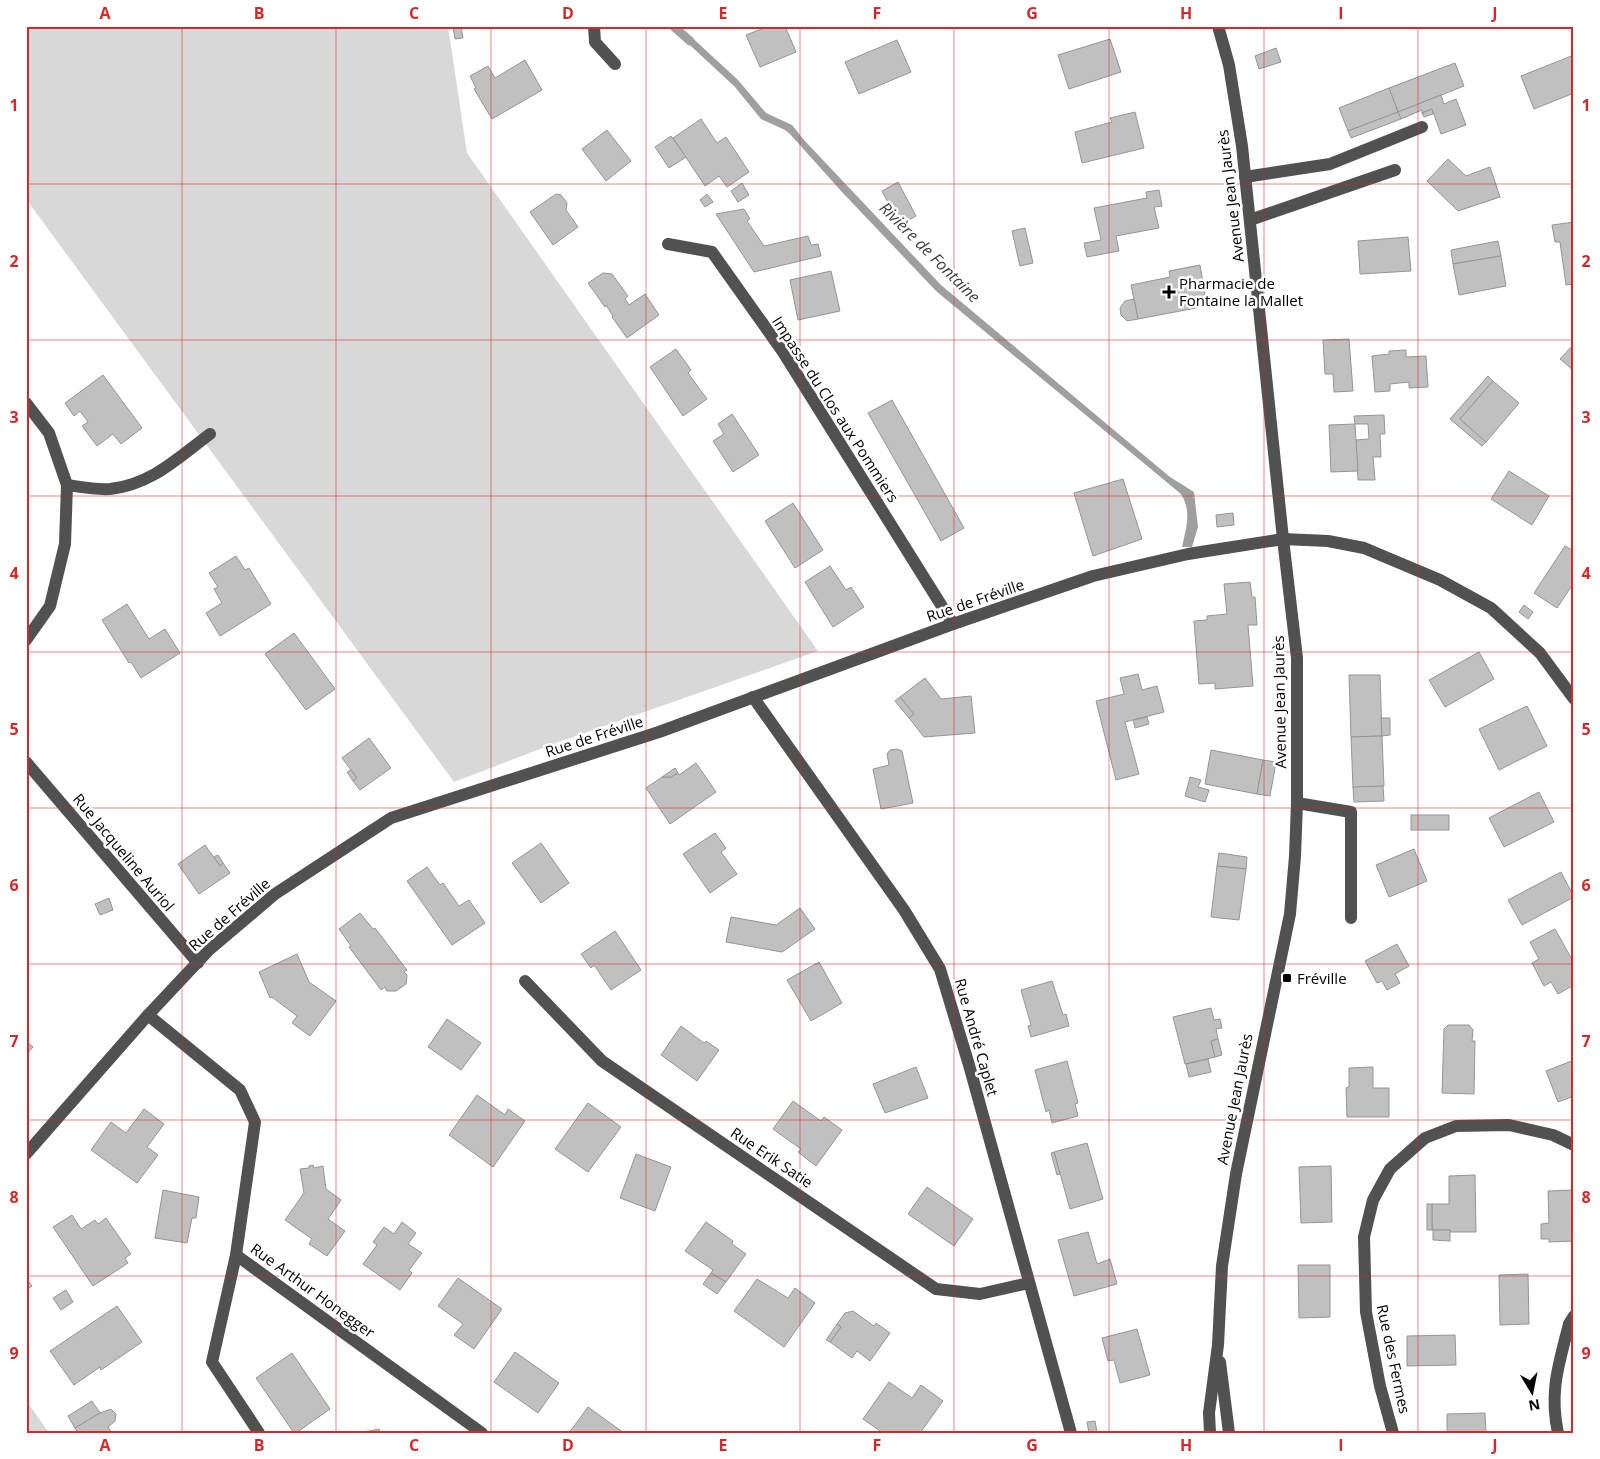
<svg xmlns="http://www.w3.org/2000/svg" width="1600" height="1459" font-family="'Open Sans',sans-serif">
  <rect width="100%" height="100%" fill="#fff"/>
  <g fill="#d8d8d8">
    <polygon points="26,26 448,26 467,153 818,651 556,743 454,782 26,199"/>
    <polygon points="26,1400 49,1433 26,1433"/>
  </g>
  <path fill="#9f9f9f" d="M686,32L738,80L766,113L792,125L804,140L941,285L1170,477L1194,492L1198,527L1192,547H1182C1186,528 1192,512 1181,494L936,291L841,191L790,134L785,130L761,119L735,87L678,34Z"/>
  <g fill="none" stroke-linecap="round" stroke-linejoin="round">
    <polyline stroke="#9f9f9f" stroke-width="9" points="673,26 690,41"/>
  </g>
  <g fill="#c0c0c0" stroke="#959595">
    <polygon points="453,26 461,26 463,38 455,39"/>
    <polygon points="769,26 785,26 796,52 760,67 746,35"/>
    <polygon points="1110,39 1121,72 1069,89 1058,55"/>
    <polygon points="897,40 911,72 859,94 845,62"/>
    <polygon points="1276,48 1281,62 1259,69 1255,56"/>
    <polygon points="1574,55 1574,93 1534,109 1521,76"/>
    <polygon points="525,60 542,90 492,119 474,89 476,88 470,76 488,66 495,78"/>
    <polygon points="1455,63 1464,86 1398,112 1389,88"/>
    <polygon points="1389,88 1398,112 1348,131 1339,108"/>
    <polygon points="1441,95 1444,104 1456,99 1466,125 1441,134 1432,109 1422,113 1422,110 1401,119 1398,112"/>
    <polygon points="1432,109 1433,114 1424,117 1422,113"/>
    <polygon points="1135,112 1144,148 1082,163 1075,132 1112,122 1110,118"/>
    <polygon points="1398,112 1401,119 1351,138 1348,131"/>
    <polygon points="701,119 717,143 726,137 749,172 727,187 719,176 705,186 673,138"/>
    <polygon points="607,130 631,161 606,181 582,149"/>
    <polygon points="671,136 686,157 669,168 655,147"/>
    <polygon points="1448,159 1466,176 1490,167 1500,197 1458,211 1427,181"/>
    <polygon points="898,182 916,216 900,225 882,191"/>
    <polygon points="742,183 749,195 738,202 731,191"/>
    <polygon points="1159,190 1162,206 1154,207 1159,228 1116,236 1119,251 1087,257 1084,243 1101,240 1094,208 1147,198 1146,192"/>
    <polygon points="556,194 561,195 567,203 566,210 578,227 553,245 530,212"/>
    <polygon points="707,194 713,202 705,207 700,200"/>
    <polygon points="744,209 750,219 747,221 764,246 808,236 811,245 818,244 821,256 754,272 716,214"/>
    <polygon points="1574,222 1574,284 1566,285 1560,242 1555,242 1552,225"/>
    <polygon points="1025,228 1033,263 1020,266 1012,231"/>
    <polygon points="1408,237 1411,271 1360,274 1358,241"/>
    <polygon points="1498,241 1501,256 1453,264 1451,250"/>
    <polygon points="1501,256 1506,286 1459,295 1453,264"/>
    <polygon points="1200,265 1207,306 1138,319 1131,285 1170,277 1169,271"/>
    <polygon points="831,271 840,311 798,320 790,280"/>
    <polygon points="603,273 612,274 628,296 625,299 629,305 645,294 659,315 627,338 612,317 613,316 606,305 605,307 588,283"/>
    <polygon points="1134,299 1138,319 1127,321 1121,315 1120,308 1125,301"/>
    <polygon points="1349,339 1353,391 1334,392 1333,374 1325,374 1323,340"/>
    <polygon points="1574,344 1574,371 1560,359"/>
    <polygon points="676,349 691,370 688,373 707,399 683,416 650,367"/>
    <polygon points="1406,350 1406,357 1426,356 1428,387 1409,388 1409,382 1390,384 1390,391 1375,392 1372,356 1389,354 1389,351"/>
    <polygon points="103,375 142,428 121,444 113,434 97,446 82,426 88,422 80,411 74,416 65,403"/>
    <polygon points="1488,376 1493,381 1460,419 1486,442 1482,446 1450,419"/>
    <polygon points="1493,381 1519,403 1486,442 1460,419"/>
    <polygon points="892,400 964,528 941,541 868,413"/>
    <polygon points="732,414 759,455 733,472 713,441 724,434 718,424"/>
    <polygon points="1384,415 1385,434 1380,434 1381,457 1373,457 1375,480 1358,480 1356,440 1369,439 1368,424 1355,424 1354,416"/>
    <polygon points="1355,424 1358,471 1331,472 1329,425"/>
    <polygon points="1509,471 1549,496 1532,525 1491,499"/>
    <polygon points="1123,479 1142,539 1093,556 1074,493"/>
    <polygon points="793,503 823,550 795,568 765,521"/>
    <polygon points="1233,513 1234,525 1217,527 1216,515"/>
    <polygon points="1565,546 1574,551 1574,589 1571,587 1557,608 1534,593"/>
    <polygon points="236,556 245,570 249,568 271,604 220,636 206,613 222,603 214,589 218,587 209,573"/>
    <polygon points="830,566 846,590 851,587 864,607 833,627 805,582"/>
    <polygon points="1250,582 1252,597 1255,597 1257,625 1248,625 1253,686 1215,689 1215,683 1199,684 1194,621 1207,620 1207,616 1227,614 1224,584"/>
    <polygon points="127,604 149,639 165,629 180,653 141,678 131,662 129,663 102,620"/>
    <polygon points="1524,605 1533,612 1528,619 1519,612"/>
    <polygon points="294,633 335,689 306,710 265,654"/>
    <polygon points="1479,652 1494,679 1445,707 1429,680"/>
    <polygon points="1138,674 1142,690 1157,686 1164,712 1125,722 1139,774 1116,780 1096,701 1124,694 1120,678"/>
    <polygon points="1349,675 1380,675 1382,736 1351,737"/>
    <polygon points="925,678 941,699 971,696 975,733 924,737 909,718 914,714 900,697"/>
    <polygon points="900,697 914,714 909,718 895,701"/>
    <polygon points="1527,706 1547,746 1499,770 1479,729"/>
    <polygon points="1147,717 1149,724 1135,728 1133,720"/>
    <polygon points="1381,718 1390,718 1390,735 1382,736"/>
    <polygon points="1382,736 1384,786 1353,788 1351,737"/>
    <polygon points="369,738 391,768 360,790 353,781 357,778 342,758"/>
    <polygon points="897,749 902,751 913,803 881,809 873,769 889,765 887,754 890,750"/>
    <polygon points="1211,750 1263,760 1257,794 1205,784"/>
    <polygon points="1263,760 1276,762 1270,796 1257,794"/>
    <polygon points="696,763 716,792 670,824 646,788 662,777 671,777 678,773 679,775"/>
    <polygon points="675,768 678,773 671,777 662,777"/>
    <polygon points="351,770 357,778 353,781 347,772"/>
    <polygon points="1190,777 1201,780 1198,787 1209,790 1205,802 1185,796"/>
    <polygon points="1383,786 1384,801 1354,802 1353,787"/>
    <polygon points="1539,792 1554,822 1504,847 1489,818"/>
    <rect x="1411" y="815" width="38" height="15"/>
    <polygon points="715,833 726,848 721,852 737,874 710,893 683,854"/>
    <polygon points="541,843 569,883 541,903 512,863"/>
    <polygon points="205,845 220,866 223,863 230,873 199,894 178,864"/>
    <polygon points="1414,849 1427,881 1389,897 1376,865"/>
    <polygon points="1219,853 1247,857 1246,869 1217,866"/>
    <polygon points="218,855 223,863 220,866 214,857"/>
    <polygon points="1217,866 1246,869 1239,920 1211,917"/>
    <polygon points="427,867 440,885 443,883 459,906 469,900 485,923 452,945 407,881"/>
    <polygon points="1561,872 1574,897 1522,925 1508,900"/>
    <polygon points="109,898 113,910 100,915 95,904"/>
    <polygon points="800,908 815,929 782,952 726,942 731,917 776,925"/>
    <polygon points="360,913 373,929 375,928 407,970 404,972 407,975 406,984 396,991 387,991 385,987 381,990 349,947 351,946 339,929"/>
    <polygon points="1555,929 1574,963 1574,985 1558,994 1551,982 1544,986 1532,963 1539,959 1530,942"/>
    <polygon points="615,931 641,970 611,990 594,965 591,968 581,954"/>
    <polygon points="1397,944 1409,966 1395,974 1400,983 1387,990 1382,981 1377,983 1365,961"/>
    <polygon points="297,954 309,982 336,1001 310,1036 292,1023 297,1016 272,997 270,998 259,972"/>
    <polygon points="819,962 842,1003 811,1021 787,980"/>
    <polygon points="1052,981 1063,1015 1066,1014 1069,1026 1031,1037 1028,1026 1031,1025 1021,990"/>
    <polygon points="1211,1008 1214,1020 1220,1019 1222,1028 1216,1029 1218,1039 1211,1041 1215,1057 1185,1064 1173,1017"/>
    <polygon points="447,1019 481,1043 461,1070 428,1047"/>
    <polygon points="1448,1025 1469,1025 1473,1030 1472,1041 1475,1041 1474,1094 1442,1093 1444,1029"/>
    <polygon points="681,1026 704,1043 706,1041 719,1050 697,1081 661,1055"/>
    <polygon points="1218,1039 1222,1055 1215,1057 1211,1041"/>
    <polygon points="26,1041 33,1047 26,1055"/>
    <polygon points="1208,1059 1211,1072 1189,1077 1186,1064"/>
    <polygon points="1574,1060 1574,1096 1558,1102 1546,1071"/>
    <polygon points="1067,1061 1078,1103 1075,1104 1078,1116 1052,1123 1049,1110 1046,1112 1035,1070"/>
    <polygon points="916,1067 928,1098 885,1113 873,1084"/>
    <polygon points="1373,1067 1373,1088 1389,1088 1389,1117 1347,1117 1346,1088 1349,1087 1349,1068"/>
    <polygon points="477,1095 505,1115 508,1109 525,1121 493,1167 449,1135"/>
    <polygon points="793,1101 821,1121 824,1117 842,1130 816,1166 798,1152 801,1149 773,1129"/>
    <polygon points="588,1103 621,1127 588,1172 555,1149"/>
    <polygon points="144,1109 164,1124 147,1147 158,1155 137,1183 91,1150 111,1122 126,1133"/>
    <polygon points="1087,1143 1103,1199 1070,1209 1054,1152"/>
    <polygon points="1054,1152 1060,1174 1057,1175 1051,1153"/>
    <polygon points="636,1154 671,1167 655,1211 620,1198"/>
    <polygon points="313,1165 314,1168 323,1166 326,1189 341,1200 328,1219 345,1231 327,1256 309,1244 312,1239 285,1220 304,1193 300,1169 309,1168 309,1166"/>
    <polygon points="1331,1166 1332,1222 1301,1223 1299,1167"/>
    <polygon points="1475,1175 1476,1232 1450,1232 1450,1230 1432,1230 1432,1204 1449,1204 1449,1176"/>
    <polygon points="927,1187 973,1219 954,1246 908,1214"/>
    <polygon points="163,1190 199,1197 196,1218 192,1218 187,1243 155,1238"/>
    <polygon points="1574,1190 1574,1241 1549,1242 1549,1239 1541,1239 1541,1224 1549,1223 1548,1191"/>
    <rect x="1427" y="1204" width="5" height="26"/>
    <polygon points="72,1215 81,1229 95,1220 98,1224 106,1218 131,1254 125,1258 128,1263 93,1286 53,1227"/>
    <polygon points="402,1222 416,1233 408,1244 422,1253 409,1270 412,1273 400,1290 363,1264 377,1245 373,1242 384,1227 394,1234"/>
    <polygon points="706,1222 733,1241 732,1244 746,1254 726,1282 711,1273 713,1270 685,1251"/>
    <polygon points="1433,1230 1450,1230 1450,1241 1433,1240"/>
    <polygon points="1088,1232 1097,1264 1110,1259 1117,1284 1074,1296 1058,1240"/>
    <polygon points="1298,1265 1330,1265 1330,1317 1299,1318"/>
    <polygon points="711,1273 726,1282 717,1294 703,1284"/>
    <polygon points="1528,1274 1529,1324 1500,1325 1499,1275"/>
    <polygon points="26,1278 32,1286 26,1290"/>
    <polygon points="458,1278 502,1309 474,1349 454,1335 463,1324 438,1306"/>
    <polygon points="757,1279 788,1298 795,1288 815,1303 784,1347 734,1311"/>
    <polygon points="66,1290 73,1302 61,1310 53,1298"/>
    <polygon points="117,1306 142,1342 101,1370 100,1367 74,1385 50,1351"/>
    <polygon points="853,1311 874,1326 876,1323 890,1333 870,1361 857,1351 852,1358 830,1342 841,1327 837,1324 845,1313"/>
    <polygon points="837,1324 841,1327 830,1342 826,1340"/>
    <polygon points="1137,1329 1150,1375 1120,1383 1114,1360 1108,1361 1102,1338"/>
    <polygon points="1455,1335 1456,1365 1407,1366 1407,1336"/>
    <polygon points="515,1352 559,1383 538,1413 494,1382"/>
    <polygon points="292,1353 330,1409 296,1433 294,1433 256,1378"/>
    <polygon points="889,1382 912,1398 921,1385 943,1401 920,1433 883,1433 863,1419"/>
    <polygon points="92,1401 100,1413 75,1428 68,1416"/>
    <polygon points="588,1407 624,1433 569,1433"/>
    <polygon points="111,1409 116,1414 115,1421 108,1427 112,1433 78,1433 75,1428 100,1413"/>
    <polygon points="1485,1413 1486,1433 1447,1433 1447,1414"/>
    <polygon points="1095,1421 1097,1433 1089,1433 1087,1422"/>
    <polygon points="379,1429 380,1433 359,1433"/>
  </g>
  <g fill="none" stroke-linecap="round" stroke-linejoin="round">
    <g stroke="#515151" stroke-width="12">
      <polyline points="594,26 595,42 615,64"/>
      <polyline points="1245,177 1330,164 1422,127"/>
      <polyline points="1250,220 1395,170"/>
      <polyline points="668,244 712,252 783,352 953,624"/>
      <polyline points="26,403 49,433 67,485 65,544 50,606 26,640"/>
      <path d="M67,485C81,487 96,490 110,489C151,485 179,457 210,434"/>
      <polyline points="753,697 904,910 940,969 969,1065 1071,1433"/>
      <polyline points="26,762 198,963"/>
      <polyline points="1297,803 1351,812 1351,918"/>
      <polyline points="525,981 602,1061 936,1289 980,1294 1029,1283"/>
      <polyline points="148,1015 240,1090 255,1122 236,1255 482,1433"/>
      <polyline points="26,1154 148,1015 209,950 275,894 391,818 659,732 953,624 1093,576 1188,554 1283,539 1328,541 1364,548 1440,580 1491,608 1540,653 1574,699"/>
      <polyline points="236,1255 212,1362 259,1433"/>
      <polyline points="1220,1362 1229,1433"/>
      <polyline points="1210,1433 1209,1413 1218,1345 1222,1266 1236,1174 1290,914 1295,856 1297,803 1297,658 1283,539 1242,146 1229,65 1218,26"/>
      <polyline points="1393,1433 1380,1386 1366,1312 1364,1237 1373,1200 1390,1169 1425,1138 1456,1126 1509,1125 1553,1135 1574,1145"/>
      <path d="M1558,1433C1549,1391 1559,1364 1569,1324L1574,1316"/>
    </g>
  </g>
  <path fill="none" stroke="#d62828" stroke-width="1" stroke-opacity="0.55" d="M182,26V1433M336,26V1433M491,26V1433M646,26V1433M800,26V1433M954,26V1433M1109,26V1433M1264,26V1433M1418,26V1433M26,184H1574M26,340H1574M26,496H1574M26,652H1574M26,808H1574M26,964H1574M26,1120H1574M26,1276H1574"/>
  <g fill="#000" stroke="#fff" stroke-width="2">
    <path d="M1166.5 284.5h5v5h5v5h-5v5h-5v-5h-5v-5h5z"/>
    <rect x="1282" y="973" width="10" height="10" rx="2.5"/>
  </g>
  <g text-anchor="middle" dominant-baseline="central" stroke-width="5" stroke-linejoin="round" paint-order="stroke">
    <g font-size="15" fill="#000" stroke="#fff">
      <text transform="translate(1230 196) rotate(-97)">Avenue Jean Jaurès</text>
      <text transform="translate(836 409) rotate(57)">Impasse du Clos aux Pommiers</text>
      <text transform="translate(975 600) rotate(-19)">Rue de Fréville</text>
      <text transform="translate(1279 702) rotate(-91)">Avenue Jean Jaurès</text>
      <text transform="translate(594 736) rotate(-18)">Rue de Fréville</text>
      <text transform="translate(124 852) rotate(50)">Rue Jacqueline Auriol</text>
      <text transform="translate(229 914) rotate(-41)">Rue de Fréville</text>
      <text transform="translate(977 1037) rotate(74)">Rue André Caplet</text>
      <text transform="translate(1234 1099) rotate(-79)">Avenue Jean Jaurès</text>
      <text transform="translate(772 1157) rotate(34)">Rue Erik Satie</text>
      <text transform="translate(313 1290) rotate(36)">Rue Arthur Honegger</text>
      <text transform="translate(1394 1359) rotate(78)">Rue des Fermes</text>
    </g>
    <g font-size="15" fill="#000" stroke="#fff" text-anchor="start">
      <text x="1179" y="283">Pharmacie de<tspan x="1179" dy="17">Fontaine la Mallet</tspan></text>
      <text x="1297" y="978">Fréville</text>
    </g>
    <g font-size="16" font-style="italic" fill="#404040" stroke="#fff">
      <text transform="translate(930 252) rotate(45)">Rivière de Fontaine</text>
    </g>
  </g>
  <rect width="1600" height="1459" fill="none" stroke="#ffffff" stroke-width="55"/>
  <g transform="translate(1532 1392) rotate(170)" stroke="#ffffff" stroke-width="4" paint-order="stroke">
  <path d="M0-4L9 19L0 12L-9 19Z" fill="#000000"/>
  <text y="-8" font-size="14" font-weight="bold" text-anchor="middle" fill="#000000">N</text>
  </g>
  <rect x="28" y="28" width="1544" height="1404" fill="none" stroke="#d62828" stroke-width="2"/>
  <g font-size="16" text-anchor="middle" font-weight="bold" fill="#d62828">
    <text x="105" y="19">A</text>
    <text x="259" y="19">B</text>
    <text x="414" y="19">C</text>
    <text x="568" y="19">D</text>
    <text x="723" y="19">E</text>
    <text x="877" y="19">F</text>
    <text x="1032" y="19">G</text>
    <text x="1186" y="19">H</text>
    <text x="1341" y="19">I</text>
    <text x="1495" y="19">J</text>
    <text x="14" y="111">1</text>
    <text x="1586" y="111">1</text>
    <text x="14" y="267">2</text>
    <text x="1586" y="267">2</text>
    <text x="14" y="423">3</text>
    <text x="1586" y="423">3</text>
    <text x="14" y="579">4</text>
    <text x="1586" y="579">4</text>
    <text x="14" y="735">5</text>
    <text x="1586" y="735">5</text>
    <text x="14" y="891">6</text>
    <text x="1586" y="891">6</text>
    <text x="14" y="1047">7</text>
    <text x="1586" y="1047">7</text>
    <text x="14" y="1203">8</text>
    <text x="1586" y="1203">8</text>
    <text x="14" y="1359">9</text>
    <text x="1586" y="1359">9</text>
    <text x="105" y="1451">A</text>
    <text x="259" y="1451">B</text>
    <text x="414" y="1451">C</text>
    <text x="568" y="1451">D</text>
    <text x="723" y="1451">E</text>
    <text x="877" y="1451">F</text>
    <text x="1032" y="1451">G</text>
    <text x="1186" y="1451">H</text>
    <text x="1341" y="1451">I</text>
    <text x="1495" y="1451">J</text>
  </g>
</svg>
